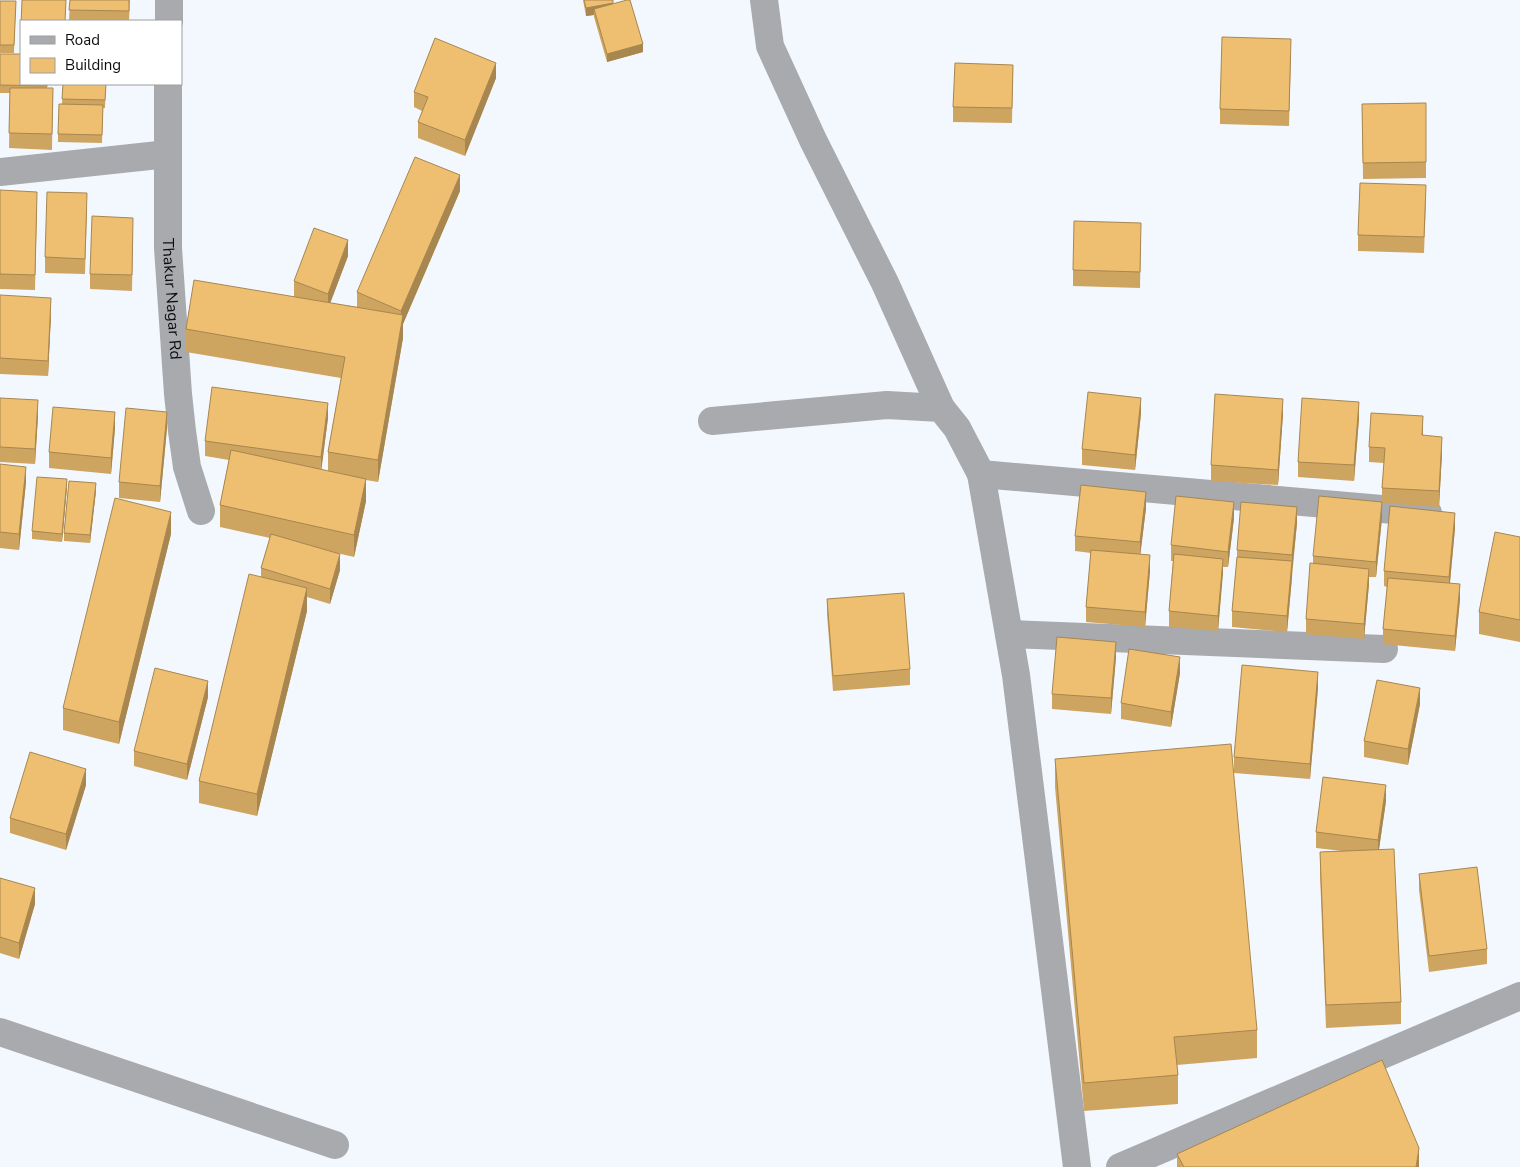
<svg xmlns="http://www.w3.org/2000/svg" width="1520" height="1167" font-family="'Nunito Sans',sans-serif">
  <rect width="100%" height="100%" fill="#f3f8ff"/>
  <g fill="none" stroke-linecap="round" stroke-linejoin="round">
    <g stroke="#a8aaad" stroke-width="28">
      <polyline points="764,0 770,46 813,140 885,283 941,408"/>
      <polyline points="169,21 169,0"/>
      <path id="s1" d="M168,84V248L178,394L182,431L187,467L201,511"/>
      <polyline points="0,172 168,154"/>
      <polyline points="712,421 887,405 941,408 957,428 981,474 1016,675 1077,1167"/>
      <polyline points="981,474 1428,513"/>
      <polyline points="1009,634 1384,649"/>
      <polyline points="0,1032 335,1145"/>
      <polyline points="1120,1167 1520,996"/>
    </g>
  </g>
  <g fill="#cea461">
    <polygon points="70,0 130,0 129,21 69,21"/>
    <polygon points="583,0 613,0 613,4 643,52 607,62 594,17 594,15 586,16"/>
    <polygon points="0,1 16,1 14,53 0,53"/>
    <polygon points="0,54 48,84 47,88 53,88 52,150 9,148 10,93 0,93"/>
    <polygon points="1291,55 1289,126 1220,124 1220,109"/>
    <polygon points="1013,65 1012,123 953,122 953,107"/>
    <polygon points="496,78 465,156 418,138 418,122 422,111 414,107 414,92"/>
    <polygon points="63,84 106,84 105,108 103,108 102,143 58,142 58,134 62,104"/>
    <polygon points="1426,103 1426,178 1363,179 1362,104"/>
    <polygon points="0,190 37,207 35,290 0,289"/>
    <polygon points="460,191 403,324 403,338 378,482 366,480 366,501 354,557 337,553 340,570 330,604 307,597 307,611 257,816 199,803 199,781 261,577 261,568 270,538 220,527 220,505 229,460 205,456 205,441 328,418 321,469 328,471 328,452 341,378 186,352 186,329 294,297 294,281 348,256 330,303 357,307 357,292"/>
    <polygon points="1426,200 1424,253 1358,251 1358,235"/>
    <polygon points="87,209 85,274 45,273 45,257"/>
    <polygon points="133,233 132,291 90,289 90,274"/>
    <polygon points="1141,238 1140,288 1073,286 1073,270"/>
    <polygon points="0,295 51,314 48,376 0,374"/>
    <polygon points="0,398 38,416 35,464 0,462"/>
    <polygon points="1141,413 1135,470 1082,465 1082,449"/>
    <polygon points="1283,414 1278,485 1211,481 1211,465"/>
    <polygon points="1359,418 1354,481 1298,477 1298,462"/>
    <polygon points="115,428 111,474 49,468 49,452"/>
    <polygon points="167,428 160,502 119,498 119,482"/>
    <polygon points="1423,431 1423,435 1442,453 1439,507 1382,503 1382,488 1384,463 1369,462 1369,447"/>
    <polygon points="0,464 26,482 19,550 0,548"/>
    <polygon points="67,487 62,542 32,539 32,531"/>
    <polygon points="96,491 90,543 64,541 64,533"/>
    <polygon points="1146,508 1140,554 1150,571 1145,627 1086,622 1086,607 1091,553 1075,551 1075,536"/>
    <polygon points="1234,518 1228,567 1223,567 1218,631 1169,627 1169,611 1173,561 1171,561 1171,545"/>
    <polygon points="1382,518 1376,577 1369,577 1369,584 1364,639 1306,634 1306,619 1313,563 1313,556"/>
    <polygon points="1297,523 1287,632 1232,627 1232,611 1237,557 1237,550"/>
    <polygon points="1455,528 1450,583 1460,599 1455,651 1383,644 1383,629 1387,587 1384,586 1384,571"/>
    <polygon points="171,534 119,744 63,730 63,708"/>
    <polygon points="1520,537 1520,642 1479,634 1479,612"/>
    <polygon points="827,599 910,669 910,685 833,691 827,614"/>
    <polygon points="1116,657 1111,714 1052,709 1052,694"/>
    <polygon points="1180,673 1171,727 1121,719 1121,703"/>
    <polygon points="1318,688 1310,779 1234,773 1234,757"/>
    <polygon points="208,697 187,780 134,766 134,751"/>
    <polygon points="1420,704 1408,765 1364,757 1364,741"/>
    <polygon points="1055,759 1257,1030 1257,1058 1177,1065 1178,1075 1178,1104 1084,1111 1055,787"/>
    <polygon points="86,785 66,850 10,833 10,818"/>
    <polygon points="1386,801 1379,849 1401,1002 1401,1024 1326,1028 1320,874 1320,852 1342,851 1316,848 1316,832"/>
    <polygon points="1419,874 1487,949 1487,964 1429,972 1419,890"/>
    <polygon points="0,878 35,904 19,959 0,953"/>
    <polygon points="1177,1154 1419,1167 1177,1167"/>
  </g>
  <g fill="#a7864f">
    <polygon points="613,3 613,11 594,9 594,15 586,16 586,8"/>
    <polygon points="643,44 643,52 607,62 607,54"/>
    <polygon points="496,63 496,78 465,156 465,140"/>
    <polygon points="460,175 460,191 403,324 403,338 378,482 378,460 401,322 401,311"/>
    <polygon points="348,240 348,256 328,309 328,294"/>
    <polygon points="51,298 51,314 48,376 48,361"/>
    <polygon points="1141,398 1141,413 1135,470 1135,455"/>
    <polygon points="1283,399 1283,414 1278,485 1278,470"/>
    <polygon points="38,400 38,416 35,464 35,449"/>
    <polygon points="1359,402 1359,418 1354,481 1354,465"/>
    <polygon points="328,403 328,418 321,473 321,457"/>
    <polygon points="115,412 115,428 111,474 111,458"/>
    <polygon points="167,412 167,428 160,502 160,486"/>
    <polygon points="1423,416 1423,431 1422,451 1422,435"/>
    <polygon points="1442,437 1442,453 1439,507 1439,491"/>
    <polygon points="26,467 26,482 19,550 19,534"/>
    <polygon points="67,479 67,487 62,542 62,534"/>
    <polygon points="366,479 366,501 354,557 354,535"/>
    <polygon points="96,483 96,491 90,543 90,535"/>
    <polygon points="1146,492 1146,508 1140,558 1140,542"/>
    <polygon points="1234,502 1234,518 1228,567 1228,552"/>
    <polygon points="1382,502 1382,518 1376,577 1376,562"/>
    <polygon points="1297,507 1297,523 1292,571 1292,555"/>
    <polygon points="171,512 171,534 119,744 119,722"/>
    <polygon points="1455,513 1455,528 1449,592 1449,577"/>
    <polygon points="340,554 340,570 330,604 330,589"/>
    <polygon points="1150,555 1150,571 1145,627 1145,612"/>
    <polygon points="1223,559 1223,574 1218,631 1218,616"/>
    <polygon points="1292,561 1292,577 1287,632 1287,616"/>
    <polygon points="1369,569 1369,584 1364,639 1364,624"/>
    <polygon points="1460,584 1460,599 1455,651 1455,636"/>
    <polygon points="307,588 307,611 257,816 257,794"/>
    <polygon points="1116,642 1116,657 1111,714 1111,698"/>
    <polygon points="1180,657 1180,673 1171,727 1171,712"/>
    <polygon points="1318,672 1318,688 1310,779 1310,764"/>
    <polygon points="208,681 208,697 187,780 187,764"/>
    <polygon points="1420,688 1420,704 1408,765 1408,749"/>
    <polygon points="86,769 86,785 66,850 66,834"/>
    <polygon points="1386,785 1386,801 1378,856 1378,840"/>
    <polygon points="35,888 35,904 19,959 19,943"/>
    <polygon points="1419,1148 1419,1167 1416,1167"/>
  </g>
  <g fill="#efbf71" stroke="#a7864f">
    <polygon points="22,0 66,0 65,21 21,21 21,25"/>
    <polygon points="70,0 129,0 129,11 69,10"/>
    <polygon points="584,0 613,0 613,3 586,8"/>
    <polygon points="627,0 630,0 643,44 607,54 594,9"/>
    <polygon points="0,1 16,1 14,45 0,45"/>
    <polygon points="1222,37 1291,39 1289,111 1220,109"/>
    <polygon points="435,38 496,63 465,140 418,122 428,97 414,92"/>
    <polygon points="0,54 21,54 21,84 47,84 47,86 0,85"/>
    <polygon points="955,63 1013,65 1012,108 953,107"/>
    <polygon points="63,84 106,84 105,100 62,99"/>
    <polygon points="10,88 53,88 52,134 9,133"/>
    <polygon points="1426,103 1426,162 1363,163 1362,104"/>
    <polygon points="59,104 103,105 102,135 58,134"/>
    <polygon points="415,157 460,175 401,311 357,292"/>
    <polygon points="1360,183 1426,185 1424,237 1358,235"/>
    <polygon points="0,190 37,192 35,275 0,274"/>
    <polygon points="47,192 87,193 85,259 45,257"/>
    <polygon points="92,216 133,218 132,275 90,274"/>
    <polygon points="1074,221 1141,223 1140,272 1073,270"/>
    <polygon points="314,228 348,240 328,294 294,281"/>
    <polygon points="194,280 403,315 378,460 328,452 345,357 186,329"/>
    <polygon points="0,295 51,298 48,361 0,358"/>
    <polygon points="212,387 328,403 321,457 205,441"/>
    <polygon points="1088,392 1141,398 1135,455 1082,449"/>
    <polygon points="1215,394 1283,399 1278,470 1211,465"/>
    <polygon points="0,398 38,400 35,449 0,447"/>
    <polygon points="1302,398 1359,402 1354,465 1298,462"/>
    <polygon points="53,407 115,412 111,458 49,452"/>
    <polygon points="126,408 167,412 160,486 119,482"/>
    <polygon points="1371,413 1423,416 1422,435 1442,437 1439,491 1382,488 1385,448 1369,447"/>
    <polygon points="231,450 366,479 354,535 220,505"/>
    <polygon points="0,464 26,467 19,534 0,532"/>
    <polygon points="37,477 67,479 62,534 32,531"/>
    <polygon points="69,481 96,483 90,535 64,533"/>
    <polygon points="1081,485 1146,492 1140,542 1075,536"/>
    <polygon points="1176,496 1234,502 1228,552 1171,545"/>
    <polygon points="1319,496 1382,502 1376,562 1313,556"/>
    <polygon points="115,498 171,512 119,722 63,708"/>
    <polygon points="1241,502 1297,507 1292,555 1237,550"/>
    <polygon points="1390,506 1455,513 1449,577 1384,571"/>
    <polygon points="1495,532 1520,537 1520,620 1479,612"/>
    <polygon points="271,534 340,554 330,589 261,568"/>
    <polygon points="1091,550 1150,555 1145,612 1086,607"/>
    <polygon points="1174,554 1223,559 1218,616 1169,611"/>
    <polygon points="1237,557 1292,561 1287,616 1232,611"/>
    <polygon points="1310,563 1369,569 1364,624 1306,619"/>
    <polygon points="249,574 307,588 257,794 199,781"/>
    <polygon points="1388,578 1460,584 1455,636 1383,629"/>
    <polygon points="904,593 910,669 833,676 827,599"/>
    <polygon points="1057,637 1116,642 1111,698 1052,694"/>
    <polygon points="1129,649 1180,657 1171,712 1121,703"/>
    <polygon points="1242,665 1318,672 1310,764 1234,757"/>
    <polygon points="155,668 208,681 187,764 134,751"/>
    <polygon points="1377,680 1420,688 1408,749 1364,741"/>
    <polygon points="1231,744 1257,1030 1174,1037 1178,1075 1084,1083 1055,759"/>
    <polygon points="30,752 86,769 66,834 10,818"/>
    <polygon points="1323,777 1386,785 1378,840 1316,832"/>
    <polygon points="1394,849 1401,1002 1326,1005 1320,852"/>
    <polygon points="1477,867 1487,949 1429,956 1419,874"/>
    <polygon points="0,878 35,888 19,943 0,937"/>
    <polygon points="1382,1060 1419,1148 1416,1167 1184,1167 1177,1154"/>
  </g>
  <g text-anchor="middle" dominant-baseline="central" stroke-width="4" stroke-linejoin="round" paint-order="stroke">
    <g font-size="16" fill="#0a0c0e" stroke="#fff">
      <text stroke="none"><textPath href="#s1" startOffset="215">Thakur Nagar Rd</textPath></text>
    </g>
  </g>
  <rect x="20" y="20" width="162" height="65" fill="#ffffff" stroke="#9d9e9f"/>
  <rect x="30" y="36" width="25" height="8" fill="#a8aaad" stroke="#9d9e9f"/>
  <text x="65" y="45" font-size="15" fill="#0a0c0e">Road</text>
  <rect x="30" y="58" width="25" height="15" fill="#efbf71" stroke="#9d9e9f"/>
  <text x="65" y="70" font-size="15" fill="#0a0c0e">Building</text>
</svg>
